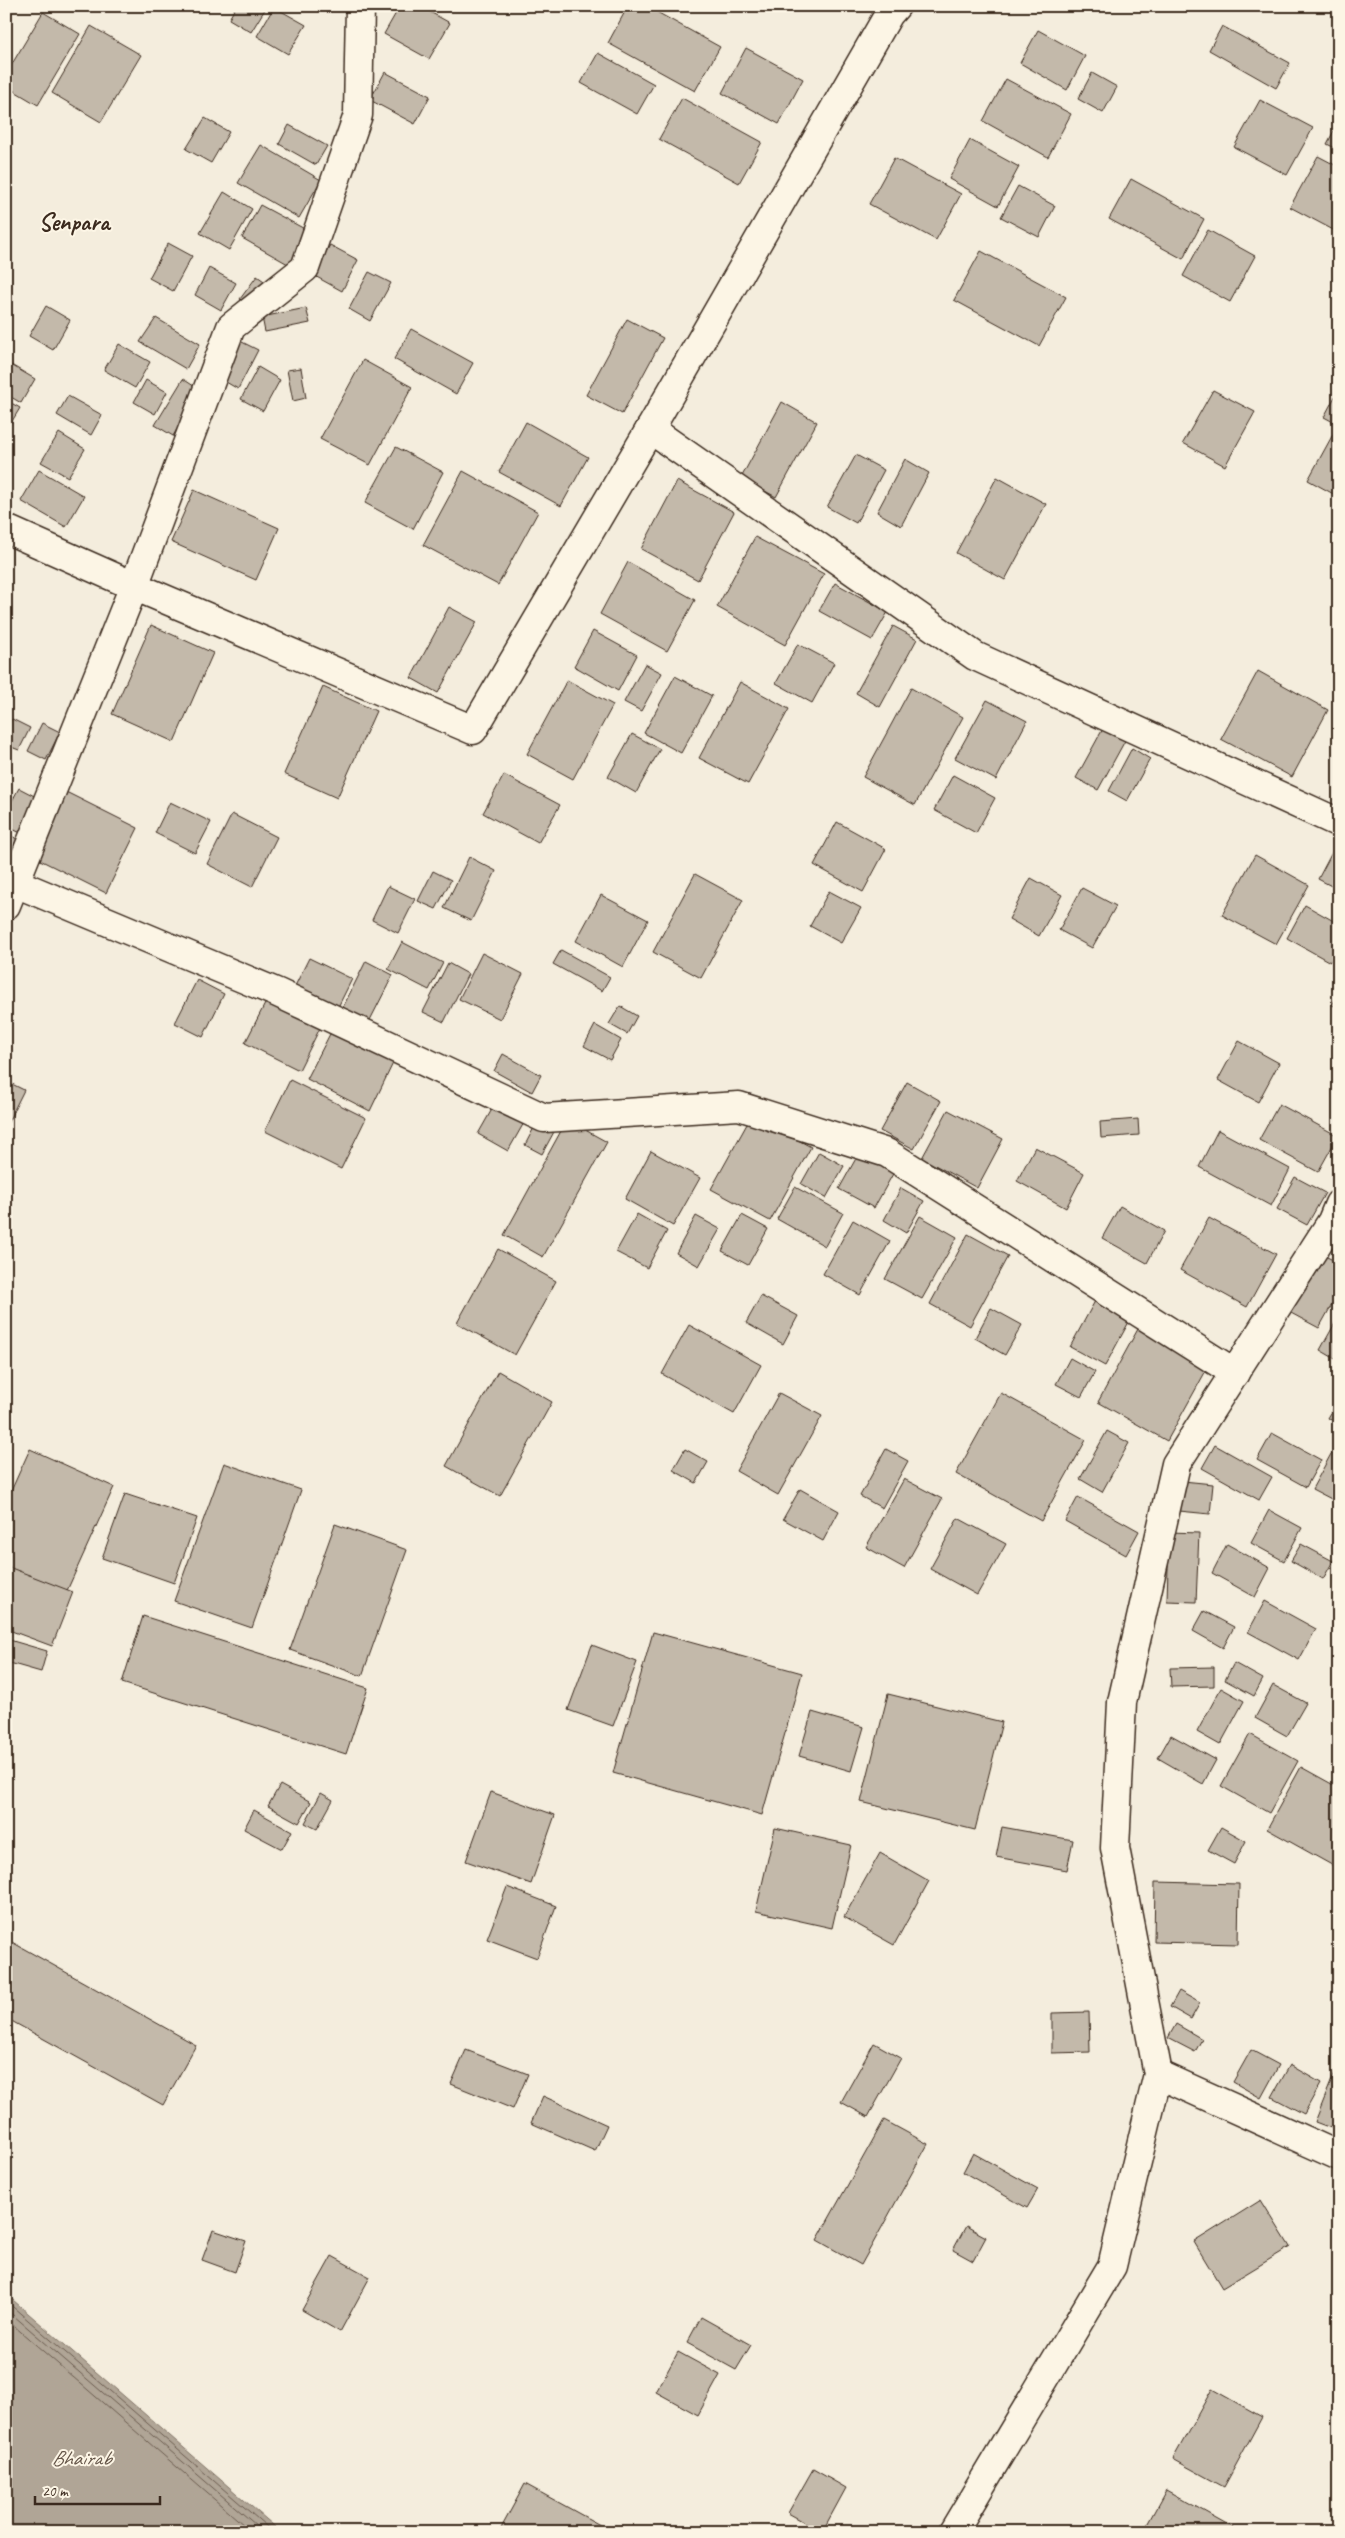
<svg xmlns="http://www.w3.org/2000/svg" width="1345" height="2538" font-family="Caveat,sans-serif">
  <rect width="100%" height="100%" fill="#f4eddd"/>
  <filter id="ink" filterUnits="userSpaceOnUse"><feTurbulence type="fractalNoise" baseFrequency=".02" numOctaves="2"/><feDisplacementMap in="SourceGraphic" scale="10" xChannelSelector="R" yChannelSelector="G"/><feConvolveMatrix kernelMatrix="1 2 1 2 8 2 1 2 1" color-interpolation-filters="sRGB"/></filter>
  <g filter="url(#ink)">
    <polygon fill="#b0a596" stroke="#817466" points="6,2294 281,2532 6,2532"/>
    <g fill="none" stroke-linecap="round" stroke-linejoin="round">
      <g stroke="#6a5b4e" stroke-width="1">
        <polyline points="6,2301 273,2532"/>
        <polyline points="6,2309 264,2532"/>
        <polyline points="6,2319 252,2532"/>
      </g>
    </g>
    <g fill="#c3b9aa" stroke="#3b2a1e">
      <polygon points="236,6 267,6 251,32 229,19"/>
      <polygon points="400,6 419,6 450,23 429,59 384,34"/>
      <polygon points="628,6 646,6 720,47 695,91 608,43"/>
      <polygon points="274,7 306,25 288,54 257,36"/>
      <polygon points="43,12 80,34 38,105 6,86 6,74"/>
      <polygon points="91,26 141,55 101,122 52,93"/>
      <polygon points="1222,26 1290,63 1276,88 1209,50"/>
      <polygon points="1038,30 1085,56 1067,90 1020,63"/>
      <polygon points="746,48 803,79 779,124 722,93"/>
      <polygon points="598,53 654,84 637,114 581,83"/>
      <polygon points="385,72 430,96 415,124 370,100"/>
      <polygon points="1092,73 1117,87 1103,113 1078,99"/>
      <polygon points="1006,79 1071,114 1048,157 983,121"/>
      <polygon points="682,98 762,142 739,183 659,139"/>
      <polygon points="1260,100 1313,128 1287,175 1234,147"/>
      <polygon points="205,118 229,132 211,163 186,149"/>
      <polygon points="1339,121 1339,150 1327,144"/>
      <polygon points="289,125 327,146 316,165 279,144"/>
      <polygon points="970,140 1019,167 998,206 949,179"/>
      <polygon points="261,145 321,180 299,218 238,183"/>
      <polygon points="1318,156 1339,167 1339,233 1290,207"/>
      <polygon points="894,158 961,194 936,240 869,204"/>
      <polygon points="1131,179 1204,219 1183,259 1109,219"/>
      <polygon points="1018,186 1055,206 1039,237 1001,217"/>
      <polygon points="224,192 252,209 229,250 200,233"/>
      <polygon points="260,205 314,234 295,268 242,238"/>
      <polygon points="1208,230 1255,256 1230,302 1183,276"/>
      <polygon points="168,243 192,256 173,291 149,278"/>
      <polygon points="330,245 358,260 342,291 313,275"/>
      <polygon points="981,251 1066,297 1039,346 954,300"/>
      <polygon points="209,268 236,283 221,310 195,295"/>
      <polygon points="369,272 391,283 370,321 349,309"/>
      <polygon points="257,276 267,283 249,306 240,299"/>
      <polygon points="46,306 70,320 53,350 29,336"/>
      <polygon points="306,308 310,323 265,332 262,317"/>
      <polygon points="156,318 200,344 186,369 140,342"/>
      <polygon points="627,319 663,338 622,414 586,395"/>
      <polygon points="411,329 473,363 456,394 394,359"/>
      <polygon points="238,340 258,350 238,389 219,378"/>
      <polygon points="119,344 150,362 135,388 104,370"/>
      <polygon points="363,360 412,387 370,465 320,439"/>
      <polygon points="6,362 35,379 21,403 6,394"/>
      <polygon points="258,367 280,380 263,411 241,399"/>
      <polygon points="301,368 306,398 293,401 287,370"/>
      <polygon points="183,379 200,390 173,436 155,425"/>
      <polygon points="146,380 167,392 155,414 134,402"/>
      <polygon points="1339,389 1339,425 1324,417"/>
      <polygon points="1213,390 1255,412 1225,466 1183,443"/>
      <polygon points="68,396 102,415 91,435 57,415"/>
      <polygon points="6,400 20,408 6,431"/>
      <polygon points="782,402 817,422 776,497 741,478"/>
      <polygon points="526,422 588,457 561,506 499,472"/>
      <polygon points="1337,427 1339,428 1339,497 1308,480"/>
      <polygon points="59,433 85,449 68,477 41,462"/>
      <polygon points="396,447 443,472 413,529 365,503"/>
      <polygon points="856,455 884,470 856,523 827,507"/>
      <polygon points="905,459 929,473 901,526 877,512"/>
      <polygon points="39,470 84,496 66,527 21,501"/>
      <polygon points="463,471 538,512 498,585 423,545"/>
      <polygon points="997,477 1046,504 1005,580 956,553"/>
      <polygon points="677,481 734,512 698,580 641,549"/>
      <polygon points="194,490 279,528 256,580 171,542"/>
      <polygon points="755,537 824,574 785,645 717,607"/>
      <polygon points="628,562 695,600 667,651 600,614"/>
      <polygon points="835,583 888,612 872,640 819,611"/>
      <polygon points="449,607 477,622 438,693 411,678"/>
      <polygon points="151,625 213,653 174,742 112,714"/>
      <polygon points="893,626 917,639 880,707 856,693"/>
      <polygon points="593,631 637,655 618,691 574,666"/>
      <polygon points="798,644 834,663 812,703 776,683"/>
      <polygon points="645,664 662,673 641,711 624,702"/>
      <polygon points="1258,671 1328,710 1292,777 1221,739"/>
      <polygon points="675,676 712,696 681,753 644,733"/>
      <polygon points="567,680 613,705 573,779 527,754"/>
      <polygon points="740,682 789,709 748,784 699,758"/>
      <polygon points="323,687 376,711 337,798 284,774"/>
      <polygon points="911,688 963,717 915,805 863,777"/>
      <polygon points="987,700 1027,721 996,780 955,758"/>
      <polygon points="12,719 30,728 19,750 6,745 6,729"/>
      <polygon points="42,723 60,732 46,760 28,751"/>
      <polygon points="1105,725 1127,737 1098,790 1076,778"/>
      <polygon points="632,734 660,749 636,793 608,777"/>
      <polygon points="1132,748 1150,759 1127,801 1109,791"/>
      <polygon points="504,775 560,805 538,843 483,813"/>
      <polygon points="953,775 995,798 976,833 934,810"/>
      <polygon points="19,788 44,801 27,836 6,826 6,812"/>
      <polygon points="64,791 138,828 106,893 32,856"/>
      <polygon points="170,802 211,822 195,853 155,833"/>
      <polygon points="232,814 277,837 252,887 207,864"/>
      <polygon points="837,822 886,849 863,892 814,865"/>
      <polygon points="6,833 17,839 6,861"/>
      <polygon points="1337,843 1339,844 1339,890 1318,879"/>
      <polygon points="1255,855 1309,885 1276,944 1222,915"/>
      <polygon points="469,857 496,871 471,921 444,908"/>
      <polygon points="433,871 451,880 436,909 418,901"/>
      <polygon points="695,874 743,900 701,978 653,952"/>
      <polygon points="1031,878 1062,895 1039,936 1009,919"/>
      <polygon points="388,886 415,899 398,933 372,920"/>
      <polygon points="1082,888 1116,906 1092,948 1059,930"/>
      <polygon points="829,891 861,908 841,943 810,926"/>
      <polygon points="601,895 648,920 623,967 576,941"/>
      <polygon points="1305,905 1339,924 1339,946 1330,962 1287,938"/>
      <polygon points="402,942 443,963 429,990 388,969"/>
      <polygon points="561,950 610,977 602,991 553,964"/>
      <polygon points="482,953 523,974 500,1019 459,999"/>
      <polygon points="309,958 352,979 337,1009 294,988"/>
      <polygon points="366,961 393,975 367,1026 340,1013"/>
      <polygon points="448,963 468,974 444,1022 423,1012"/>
      <polygon points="197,980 224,994 203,1037 175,1023"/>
      <polygon points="1339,993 1339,1008 1332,1005"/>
      <polygon points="269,996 323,1022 299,1070 245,1043"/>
      <polygon points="620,1006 637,1016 627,1034 609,1024"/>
      <polygon points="595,1025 621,1040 610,1060 584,1046"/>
      <polygon points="333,1028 395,1059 370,1111 307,1079"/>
      <polygon points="1239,1041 1279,1063 1258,1102 1218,1080"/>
      <polygon points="503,1054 541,1075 532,1092 494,1071"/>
      <polygon points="290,1080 366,1118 341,1169 265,1131"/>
      <polygon points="6,1081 24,1090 6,1126"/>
      <polygon points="907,1082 941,1101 914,1149 880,1131"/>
      <polygon points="495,1104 525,1121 508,1151 478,1134"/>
      <polygon points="1279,1104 1338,1136 1318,1172 1259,1140"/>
      <polygon points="948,1110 1003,1139 977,1188 922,1158"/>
      <polygon points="752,1115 811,1147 770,1221 711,1189"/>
      <polygon points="1138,1119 1139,1135 1101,1138 1100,1122"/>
      <polygon points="538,1120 555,1130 542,1154 525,1145"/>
      <polygon points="567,1120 607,1142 543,1257 504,1235"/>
      <polygon points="1218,1130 1290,1169 1271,1206 1199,1167"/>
      <polygon points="1035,1147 1084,1173 1066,1208 1017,1181"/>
      <polygon points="651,1151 700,1178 673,1226 625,1199"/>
      <polygon points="819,1152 844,1166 826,1198 801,1184"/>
      <polygon points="859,1153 894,1172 874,1208 839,1189"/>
      <polygon points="1295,1177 1325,1193 1307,1225 1277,1209"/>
      <polygon points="795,1187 843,1213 825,1246 777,1219"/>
      <polygon points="901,1188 924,1201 906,1233 884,1220"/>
      <polygon points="1120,1206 1164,1231 1147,1263 1102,1238"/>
      <polygon points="637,1214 667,1231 647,1268 616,1252"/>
      <polygon points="742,1215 768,1229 748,1265 722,1251"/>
      <polygon points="696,1216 720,1229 699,1266 676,1253"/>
      <polygon points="920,1216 957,1237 922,1299 885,1279"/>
      <polygon points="1209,1218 1276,1254 1247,1307 1180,1270"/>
      <polygon points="853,1220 890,1241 860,1295 823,1274"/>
      <polygon points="968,1234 1008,1256 970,1326 930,1304"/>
      <polygon points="498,1249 556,1281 515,1355 457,1323"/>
      <polygon points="1321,1254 1339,1263 1339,1292 1319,1328 1289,1312"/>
      <polygon points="761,1296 798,1316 783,1344 746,1323"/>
      <polygon points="1095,1301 1130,1320 1105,1366 1070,1347"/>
      <polygon points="991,1308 1022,1325 1005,1355 975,1338"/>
      <polygon points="1339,1316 1339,1361 1320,1350"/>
      <polygon points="689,1325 761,1365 734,1414 662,1374"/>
      <polygon points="1138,1329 1208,1367 1167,1441 1098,1402"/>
      <polygon points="1070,1358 1095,1372 1081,1397 1056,1384"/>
      <polygon points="498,1371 552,1402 500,1496 446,1466"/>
      <polygon points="779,1393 822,1416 778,1495 736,1471"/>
      <polygon points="1001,1393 1086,1440 1041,1521 956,1474"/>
      <polygon points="1339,1399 1339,1424 1328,1418"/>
      <polygon points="1107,1431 1129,1443 1102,1492 1080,1479"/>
      <polygon points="1272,1433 1321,1460 1306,1487 1257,1460"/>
      <polygon points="1215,1445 1272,1477 1259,1500 1202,1468"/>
      <polygon points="30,1449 114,1487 60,1606 6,1582 6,1502"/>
      <polygon points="685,1449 708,1462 696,1483 673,1470"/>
      <polygon points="886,1449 908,1461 882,1508 860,1496"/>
      <polygon points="1331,1454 1339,1458 1339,1503 1312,1489"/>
      <polygon points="224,1463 301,1490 252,1628 174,1601"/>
      <polygon points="904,1479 942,1499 904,1568 866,1547"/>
      <polygon points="1183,1481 1213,1484 1210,1514 1179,1511"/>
      <polygon points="800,1489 839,1511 823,1541 783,1519"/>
      <polygon points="125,1494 197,1518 174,1583 102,1558"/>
      <polygon points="1078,1497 1139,1531 1126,1555 1065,1521"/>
      <polygon points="1269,1510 1302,1528 1284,1561 1251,1543"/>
      <polygon points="958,1518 1006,1544 977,1595 930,1569"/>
      <polygon points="335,1524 407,1550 362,1676 290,1650"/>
      <polygon points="1169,1532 1199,1533 1196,1602 1167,1601"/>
      <polygon points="1227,1544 1270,1568 1255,1597 1212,1573"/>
      <polygon points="1301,1544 1333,1561 1323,1579 1291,1561"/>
      <polygon points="6,1566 73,1592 52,1646 6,1629"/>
      <polygon points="1265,1601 1316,1629 1299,1660 1248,1632"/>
      <polygon points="1204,1611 1234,1627 1223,1648 1193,1631"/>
      <polygon points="143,1616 368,1688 346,1754 122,1683"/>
      <polygon points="653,1632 802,1673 762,1815 613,1773"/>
      <polygon points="6,1639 47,1651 41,1672 6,1662"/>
      <polygon points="592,1645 637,1662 613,1726 568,1710"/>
      <polygon points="1234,1663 1263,1679 1254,1696 1225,1680"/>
      <polygon points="1214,1667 1214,1686 1171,1687 1170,1668"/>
      <polygon points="1273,1685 1306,1703 1287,1736 1255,1718"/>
      <polygon points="1221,1688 1244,1701 1220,1745 1197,1732"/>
      <polygon points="888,1694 1002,1722 975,1830 861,1802"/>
      <polygon points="812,1712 864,1727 851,1771 799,1756"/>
      <polygon points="1250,1734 1298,1761 1269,1813 1221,1786"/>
      <polygon points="1171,1735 1216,1760 1203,1784 1158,1758"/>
      <polygon points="1301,1767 1339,1788 1339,1869 1267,1829"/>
      <polygon points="280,1785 311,1802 299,1823 268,1806"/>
      <polygon points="491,1792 555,1815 531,1884 466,1861"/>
      <polygon points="321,1793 333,1800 317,1829 305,1823"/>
      <polygon points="254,1810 292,1831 282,1849 244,1829"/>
      <polygon points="1002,1827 1073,1840 1067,1870 996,1857"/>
      <polygon points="1221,1827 1246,1841 1234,1864 1208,1850"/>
      <polygon points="775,1828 851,1845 832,1928 756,1911"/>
      <polygon points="880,1853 929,1881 894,1945 844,1917"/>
      <polygon points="1155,1882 1239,1884 1238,1944 1154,1942"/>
      <polygon points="507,1887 556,1906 537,1958 487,1939"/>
      <polygon points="10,1941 196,2045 163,2105 6,2018 6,1948"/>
      <polygon points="1179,1991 1200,2003 1191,2019 1170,2007"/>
      <polygon points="1089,2012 1090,2052 1052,2053 1052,2013"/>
      <polygon points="1176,2024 1202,2039 1195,2052 1168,2038"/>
      <polygon points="874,2043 901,2058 868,2117 841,2102"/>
      <polygon points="466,2050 528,2074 513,2109 451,2084"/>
      <polygon points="1251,2050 1279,2065 1261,2098 1233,2082"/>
      <polygon points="1339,2062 1339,2131 1315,2122"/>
      <polygon points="1290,2065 1321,2083 1304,2114 1272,2097"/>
      <polygon points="543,2096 607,2125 595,2151 531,2123"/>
      <polygon points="884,2120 928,2144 861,2265 817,2240"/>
      <polygon points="973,2153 1038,2189 1027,2208 963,2172"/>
      <polygon points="1261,2200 1290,2247 1222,2288 1194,2242"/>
      <polygon points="966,2226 986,2237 973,2261 953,2250"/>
      <polygon points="213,2230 246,2241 235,2272 202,2260"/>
      <polygon points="332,2256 370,2277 340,2332 302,2310"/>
      <polygon points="701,2317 751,2345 736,2370 687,2343"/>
      <polygon points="678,2352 720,2375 698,2415 656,2392"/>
      <polygon points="1212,2389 1262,2417 1224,2487 1173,2459"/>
      <polygon points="813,2469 846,2488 822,2532 788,2513"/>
      <polygon points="525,2484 609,2530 608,2532 499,2532"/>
      <polygon points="1166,2490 1234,2528 1232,2532 1143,2532"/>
    </g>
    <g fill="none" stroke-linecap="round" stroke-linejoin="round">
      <defs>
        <g id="street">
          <polyline points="650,429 975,656 1339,823"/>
          <polyline points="6,529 134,586 473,730 650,429 889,14 896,6"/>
          <polyline points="6,879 278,993 544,1118 739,1106 887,1153 1235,1373"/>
          <polyline points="6,905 134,586 231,327 305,268 358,115 360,6"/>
          <polyline points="1158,2074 1339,2156"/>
          <polyline points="953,2532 1112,2266 1158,2074 1115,1848 1122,1702 1176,1464 1332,1221 1339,1204"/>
        </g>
      </defs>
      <use href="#street" stroke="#3b2a1e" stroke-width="31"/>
      <use href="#street" stroke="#fcf5e5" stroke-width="28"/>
    </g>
  </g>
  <g text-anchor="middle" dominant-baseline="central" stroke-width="4" stroke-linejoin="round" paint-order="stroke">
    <g font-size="21" font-style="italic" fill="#645548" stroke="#fcf5e5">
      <text x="81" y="2458">Bhairab</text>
    </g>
    <g font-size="25" font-weight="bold" fill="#3b2a1e" stroke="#fcf5e5">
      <text x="74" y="222">Senpara</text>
    </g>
  </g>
  <rect width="1345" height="2538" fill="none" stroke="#fcf5e5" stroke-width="25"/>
  <rect x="12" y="12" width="1320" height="2513" fill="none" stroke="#3b2a1e" stroke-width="2" filter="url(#ink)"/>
  <path d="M35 2496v8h125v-8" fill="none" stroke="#3b2a1e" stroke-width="2.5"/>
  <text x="42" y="2496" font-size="15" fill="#3b2a1e" stroke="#fcf5e5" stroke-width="4" paint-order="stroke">20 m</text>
</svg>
